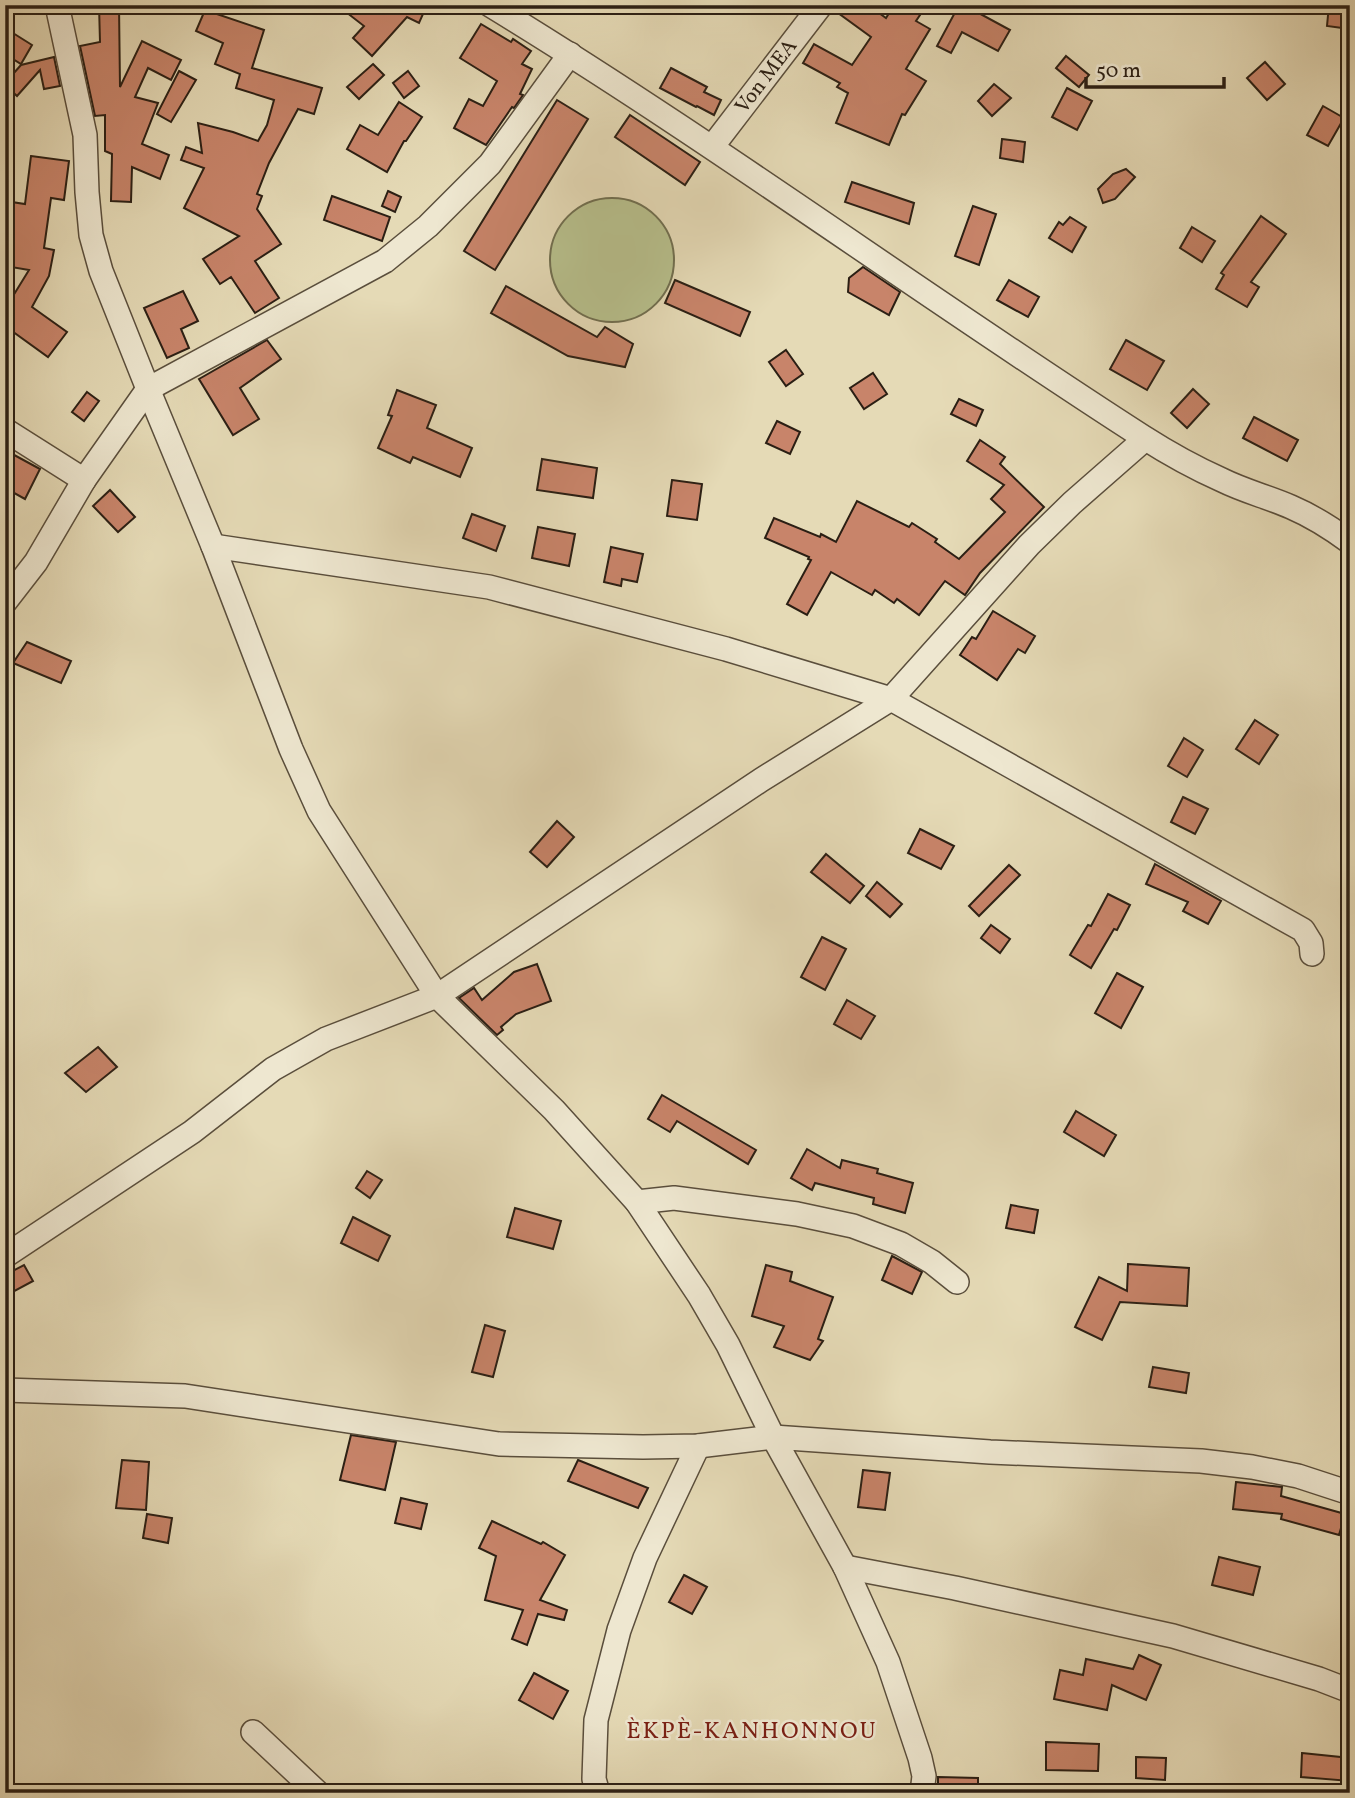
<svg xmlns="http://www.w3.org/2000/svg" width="1355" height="1798" font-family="Vollkorn,serif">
  <rect width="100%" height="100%" fill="#e5dab6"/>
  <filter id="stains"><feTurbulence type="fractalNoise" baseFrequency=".00286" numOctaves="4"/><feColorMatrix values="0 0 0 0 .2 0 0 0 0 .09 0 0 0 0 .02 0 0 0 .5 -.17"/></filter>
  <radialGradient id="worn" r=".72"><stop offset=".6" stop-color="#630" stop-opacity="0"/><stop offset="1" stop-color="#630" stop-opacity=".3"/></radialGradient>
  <circle fill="#b7bf8c" stroke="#716f50" stroke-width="2" cx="612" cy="260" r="62"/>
  <g fill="#c8846a" stroke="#2b1f14" stroke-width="2">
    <polygon points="99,5 119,5 120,87 142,41 181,60 171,80 148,68 135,97 158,103 142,144 169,155 160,179 132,167 131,202 111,201 112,154 105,151 105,115 95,116 80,46 100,42"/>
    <polygon points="337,5 427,5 419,23 407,17 372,56 353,38 364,26"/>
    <polygon points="835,5 868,5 886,18 894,5 905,5 920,15 916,21 930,29 906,69 926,81 905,115 902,114 889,145 836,123 848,93 837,87 840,83 803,63 814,44 852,65 871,37 834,10"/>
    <polygon points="959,5 964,5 1010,30 998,51 962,32 951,53 937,46"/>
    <polygon points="1329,5 1350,5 1350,29 1327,26"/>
    <polygon points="205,10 264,30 252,68 322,88 314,114 298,109 269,163 257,194 262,196 257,209 281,244 255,261 279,298 255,313 231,277 220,284 203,259 239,236 184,208 204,168 181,160 186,147 202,153 198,123 233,132 258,141 267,125 274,100 236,88 240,74 215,64 223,43 196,31"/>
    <polygon points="481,24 511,42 513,39 531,51 522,64 532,69 520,94 523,95 514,108 512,107 486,145 454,128 469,99 483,106 497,81 460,58"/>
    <polygon points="5,28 32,45 21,64 5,54"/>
    <polygon points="1066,56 1089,75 1079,87 1056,68"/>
    <polygon points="54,57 60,86 44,89 40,70 17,96 5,85 5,83 21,65"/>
    <polygon points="1265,62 1285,84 1267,100 1247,78"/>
    <polygon points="373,64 384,75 359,99 347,87"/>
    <polygon points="671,68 707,87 704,92 721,100 714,115 697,106 696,107 660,88"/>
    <polygon points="179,71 196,80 171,122 157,114"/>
    <polygon points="408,71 419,86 404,98 393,83"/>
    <polygon points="994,84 1011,98 992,116 978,101"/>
    <polygon points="1067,88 1092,101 1077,130 1052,117"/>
    <polygon points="557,100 588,119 495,270 464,251"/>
    <polygon points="399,102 422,117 406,141 404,141 387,172 347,149 360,125 378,135"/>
    <polygon points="1323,106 1344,118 1328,146 1307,135"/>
    <polygon points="630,115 700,162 685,185 615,137"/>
    <polygon points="1002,139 1025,142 1023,162 1000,158"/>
    <polygon points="31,156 69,161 64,200 51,198 44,248 54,250 49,276 32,307 67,332 48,357 5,326 5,309 29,270 5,266 5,201 25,204"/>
    <polygon points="1126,169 1135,177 1115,199 1103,203 1098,189 1113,174"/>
    <polygon points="852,182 914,203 909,224 845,202"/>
    <polygon points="388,191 401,197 395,212 382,206"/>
    <polygon points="332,196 390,217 382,241 324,220"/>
    <polygon points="973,206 996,214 979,265 955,256"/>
    <polygon points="1261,216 1286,234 1251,282 1259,287 1247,307 1216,289 1224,275 1221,273"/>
    <polygon points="1070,217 1086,227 1072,252 1049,238 1059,222 1063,225"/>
    <polygon points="1192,227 1215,241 1202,262 1180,248"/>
    <polygon points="863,267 900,292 889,315 848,292 849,278"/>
    <polygon points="675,280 750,312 740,336 665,303"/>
    <polygon points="1009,280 1039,297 1028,317 997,300"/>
    <polygon points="506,286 597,337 605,327 633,344 625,367 568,356 491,313"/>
    <polygon points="183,291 198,321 181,329 189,348 167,358 144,308"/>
    <polygon points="267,340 281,359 240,388 259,419 233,435 199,379"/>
    <polygon points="1126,340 1164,361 1147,390 1110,369"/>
    <polygon points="786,350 803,374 786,386 769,362"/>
    <polygon points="873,373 887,394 864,409 850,388"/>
    <polygon points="1193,389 1209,404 1187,428 1171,413"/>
    <polygon points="397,390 436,405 427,428 472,448 460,477 413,457 410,463 378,448 392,416 388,415"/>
    <polygon points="87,392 99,401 84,421 72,412"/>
    <polygon points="959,399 983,410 976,426 951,414"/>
    <polygon points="1254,417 1298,440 1287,461 1243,438"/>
    <polygon points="777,421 800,432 790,454 766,443"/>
    <polygon points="980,440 1005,457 1000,464 1044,507 980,573 965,595 945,581 919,615 897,599 894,603 875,590 872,595 831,572 807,615 787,604 811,560 808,559 809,557 765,538 774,518 820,537 821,534 836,542 857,501 909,527 912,523 937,539 935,542 959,559 1005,512 991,499 1004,485 967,461"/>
    <polygon points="5,450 40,469 25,499 5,488"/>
    <polygon points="542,459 597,468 593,498 537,490"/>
    <polygon points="672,480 702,484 697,520 667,516"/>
    <polygon points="110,490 135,517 118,532 93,506"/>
    <polygon points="472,514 505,526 496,551 463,538"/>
    <polygon points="538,527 575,534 569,566 532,558"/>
    <polygon points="611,547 643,554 637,582 622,579 621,586 604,582"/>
    <polygon points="993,611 1035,636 1025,653 1018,649 997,680 960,655 972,637 976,639"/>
    <polygon points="27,642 71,661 61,683 13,663"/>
    <polygon points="1255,720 1278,735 1259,764 1236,749"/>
    <polygon points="1184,738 1203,750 1187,777 1168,766"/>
    <polygon points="1183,797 1208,809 1195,834 1171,822"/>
    <polygon points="557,821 574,837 547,867 530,852"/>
    <polygon points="920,829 954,846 941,869 908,853"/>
    <polygon points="826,854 864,886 850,903 811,872"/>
    <polygon points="1155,864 1221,901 1208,924 1183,911 1188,902 1146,884"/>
    <polygon points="1009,865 1020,875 979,916 969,906"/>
    <polygon points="877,882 902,904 890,917 866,896"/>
    <polygon points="1108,894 1130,905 1117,930 1114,929 1091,968 1070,955 1088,925 1091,926"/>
    <polygon points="991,925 1010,939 1000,953 981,938"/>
    <polygon points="822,937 846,949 825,990 801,977"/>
    <polygon points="537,964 551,1001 516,1014 501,1027 503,1030 497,1035 459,998 474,988 482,1000 514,972"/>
    <polygon points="1117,973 1143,987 1121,1028 1095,1013"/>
    <polygon points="847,1000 875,1016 861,1039 834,1024"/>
    <polygon points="98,1047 117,1067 86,1092 65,1073"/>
    <polygon points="662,1095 756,1150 748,1164 677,1121 670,1132 648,1119"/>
    <polygon points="1076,1111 1116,1135 1104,1156 1064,1132"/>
    <polygon points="807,1149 840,1168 842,1160 878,1169 877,1173 913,1183 905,1213 873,1204 874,1198 815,1183 812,1190 791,1178"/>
    <polygon points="367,1171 382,1180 370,1198 356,1188"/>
    <polygon points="1011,1205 1038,1210 1034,1233 1006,1228"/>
    <polygon points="515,1208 561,1221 553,1249 507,1237"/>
    <polygon points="353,1217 390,1236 378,1261 341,1243"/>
    <polygon points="892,1256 922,1272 912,1294 882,1280"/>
    <polygon points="1128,1264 1189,1268 1187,1306 1120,1302 1102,1340 1075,1327 1099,1277 1127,1291"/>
    <polygon points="24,1265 33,1281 9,1294 5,1286 5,1275"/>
    <polygon points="766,1265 792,1272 790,1281 833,1297 818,1339 823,1341 810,1360 774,1347 784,1326 752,1316"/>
    <polygon points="485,1325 505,1331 493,1377 472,1372"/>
    <polygon points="1153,1367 1189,1373 1186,1393 1149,1387"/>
    <polygon points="351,1435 396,1442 385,1490 340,1480"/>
    <polygon points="122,1460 149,1462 146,1510 116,1508"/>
    <polygon points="578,1460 648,1488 638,1508 568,1481"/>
    <polygon points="863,1470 890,1473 885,1510 858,1507"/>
    <polygon points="1236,1482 1282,1487 1281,1496 1345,1514 1339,1535 1281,1519 1282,1514 1233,1509"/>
    <polygon points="401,1498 427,1504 421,1529 395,1523"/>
    <polygon points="147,1514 172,1518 168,1543 143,1538"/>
    <polygon points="492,1521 541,1544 543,1542 565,1555 540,1600 567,1610 564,1620 538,1614 527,1645 512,1639 523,1610 485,1600 496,1556 479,1548"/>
    <polygon points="1219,1557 1260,1567 1253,1595 1212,1585"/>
    <polygon points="684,1575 707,1587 692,1614 669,1602"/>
    <polygon points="1139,1655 1161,1665 1146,1700 1112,1685 1107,1710 1054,1699 1060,1670 1083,1675 1086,1659 1133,1669"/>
    <polygon points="534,1673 568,1691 553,1719 519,1700"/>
    <polygon points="1046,1742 1099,1744 1098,1771 1046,1770"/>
    <polygon points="1302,1753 1350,1758 1350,1781 1301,1777"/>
    <polygon points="1136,1757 1166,1758 1165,1780 1136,1778"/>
    <polygon points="938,1777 978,1778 978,1793 938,1793"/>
  </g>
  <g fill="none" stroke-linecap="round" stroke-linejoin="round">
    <defs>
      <g id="minor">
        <polyline points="57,5 85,135 87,192 91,235 101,271 148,389 213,546 291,749 319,811 437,996 554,1110 637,1202 699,1295 728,1345 773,1437 845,1567 888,1662 920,1758 924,1776 922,1793"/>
        <path d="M490,5C713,141 923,296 1143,437C1168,453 1195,468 1222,480C1244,491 1268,497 1291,507C1312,516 1331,528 1350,542"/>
        <path id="s1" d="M712,147L821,5"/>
        <polyline points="5,430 84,480"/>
        <polyline points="213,546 489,587 726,649 891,699 1303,930 1311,943 1312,954"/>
        <polyline points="5,602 36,562 84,480 148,389 385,261 428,226 490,164 570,54"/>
        <polyline points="637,1202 674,1198 797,1214 853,1226 901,1244 932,1262 957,1282"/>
        <polyline points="5,1256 192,1132 273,1069 326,1039 437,996 761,780 891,699 1029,545 1072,503 1145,439"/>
        <polyline points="5,1390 185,1396 499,1444 643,1447 698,1446 773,1437 990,1452 1201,1461 1252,1467 1298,1476 1350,1493"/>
        <polyline points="845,1567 955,1588 1173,1636 1319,1679 1350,1691"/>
        <polyline points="253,1732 318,1793"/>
        <polyline points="598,1793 594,1779 596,1720 619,1630 645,1558 698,1446"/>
      </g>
    </defs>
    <use href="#minor" stroke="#5a4e3c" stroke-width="26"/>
    <use href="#minor" stroke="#eee7d0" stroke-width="23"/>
  </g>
  <g text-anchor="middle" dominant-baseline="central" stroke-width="5" stroke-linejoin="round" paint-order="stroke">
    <g font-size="21" fill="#2b1f14" stroke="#eee7d0">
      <text stroke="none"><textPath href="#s1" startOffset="89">Von MEA</textPath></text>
    </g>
    <g font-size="24" letter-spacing="2" fill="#7a1f14" stroke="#eee7d0">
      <text x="752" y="1732">ÈKPÈ-KANHONNOU</text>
    </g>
  </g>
  <rect width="1355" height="1798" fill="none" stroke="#e5dab6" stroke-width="28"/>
  <rect x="7" y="7" width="1341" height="1784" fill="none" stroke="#2b1f14" stroke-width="3.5"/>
  <rect x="14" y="14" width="1327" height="1770" fill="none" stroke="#2b1f14" stroke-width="2"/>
  <path d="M1086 77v10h138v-10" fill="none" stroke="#2b1f14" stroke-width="3.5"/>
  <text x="1096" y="77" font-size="21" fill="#2b1f14" stroke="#eee7d0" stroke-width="5" paint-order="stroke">50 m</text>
  <rect width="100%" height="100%" filter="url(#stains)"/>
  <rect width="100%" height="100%" fill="url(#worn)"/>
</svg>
